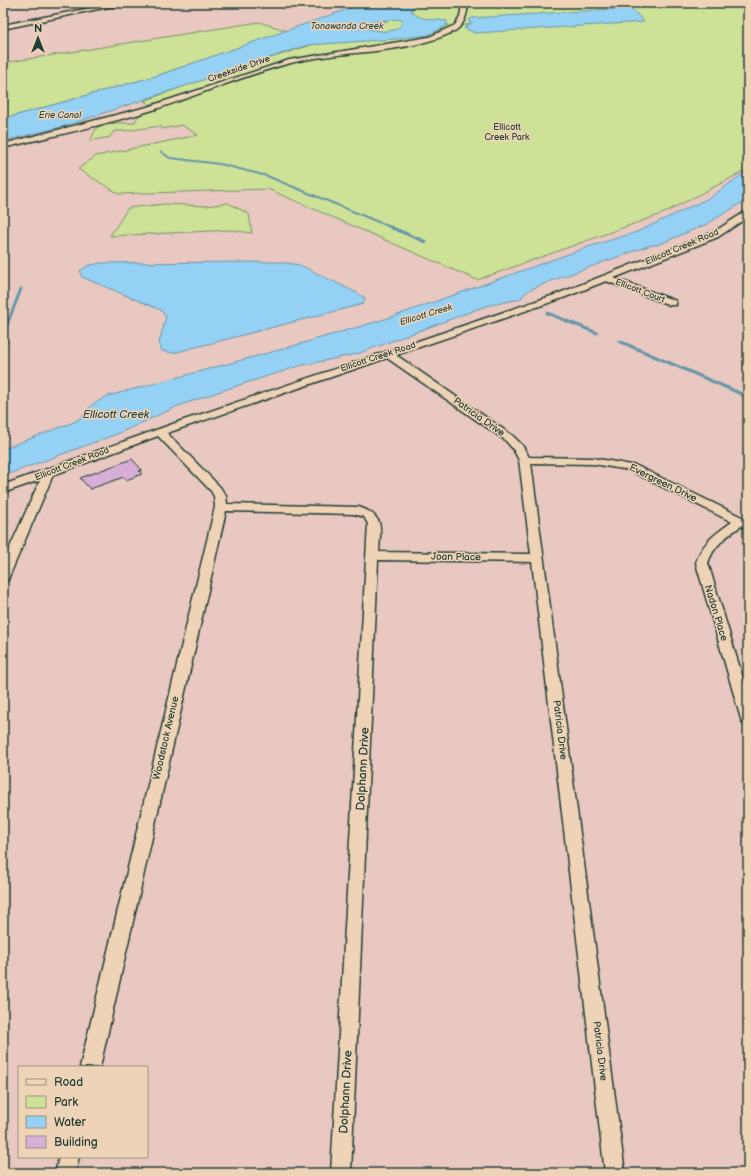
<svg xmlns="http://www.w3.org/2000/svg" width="751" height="1176" font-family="'Balsamiq Sans',sans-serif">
  <rect width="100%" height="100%" fill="#e8c8c0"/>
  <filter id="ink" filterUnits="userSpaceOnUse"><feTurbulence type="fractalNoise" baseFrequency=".025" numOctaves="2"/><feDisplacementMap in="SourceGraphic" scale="8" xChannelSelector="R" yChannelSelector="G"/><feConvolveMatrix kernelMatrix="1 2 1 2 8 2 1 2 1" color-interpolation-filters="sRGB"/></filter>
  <g filter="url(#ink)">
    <g fill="#cde297" stroke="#769066">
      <polygon points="420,3 748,3 748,169 664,213 477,280 268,189 119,194 78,169 96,156 198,135 182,125 162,129 161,126 123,131 114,131 110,137 90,141 97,127 116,123 134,123 140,114 156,108 144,101 195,82 412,13 411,10"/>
      <polygon points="259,22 288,31 159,75 3,119 3,63"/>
      <polygon points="228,203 249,214 252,233 231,230 110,236 128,208 165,204 207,206"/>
    </g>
    <g fill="#95d1f5" stroke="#6696a8" fill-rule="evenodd">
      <path d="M365,3H420L414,6L411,10C416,21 437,19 447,21L446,24L449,25L428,35L395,39L308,45L65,126L3,141V119L159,75ZM397,19L403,21C398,36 374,31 362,27L361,23Z"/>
      <polygon points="631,8 644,22 475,33 464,28 468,26 465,25 471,24 471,22 468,21 472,18"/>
      <polygon points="748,170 748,199 707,224 657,245 651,245 551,281 529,290 520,299 486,306 357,354 299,366 221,391 178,406 117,434 3,476 3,449 74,422 88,413 87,410 93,404 108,396 283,349 392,317 591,246 637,232 711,197"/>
      <polygon points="278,262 300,265 357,293 365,298 363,304 173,353 162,351 159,343 166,317 161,310 82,277 80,271 87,266 101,263"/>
    </g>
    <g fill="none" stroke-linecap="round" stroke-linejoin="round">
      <polyline stroke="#6696a8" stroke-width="2" points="161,152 170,158 220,164 267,176 393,228"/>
      <g stroke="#6696a8" stroke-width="3">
        <polyline points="390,227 426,242"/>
        <polyline points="547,313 597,333"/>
        <polyline points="3,335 21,289"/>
        <polyline points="3,336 7,342 3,347"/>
        <polyline points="619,341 730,389"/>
      </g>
      <polyline stroke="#6696a8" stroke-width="3.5" points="728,388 748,397"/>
    </g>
    <polygon fill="#d7afd6" stroke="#1f3d34" points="132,459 142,470 139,471 142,474 126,480 124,477 90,489 80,478"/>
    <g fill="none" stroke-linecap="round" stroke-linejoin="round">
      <defs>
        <g id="minor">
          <polygon points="116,3 127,3 3,29 3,25"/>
          <path d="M462,3H468C467,16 464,27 451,33C403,55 342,50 291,63C244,75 199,95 153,110C104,125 53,136 3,148V144L147,107L289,60L429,37L455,25L460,17Z"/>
          <path d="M745,212H748V217L718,237L614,278L676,301V305H670L606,281L563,298L396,355L513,436L522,445L529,457L593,458L637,466L748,520V529L741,526C727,536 713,546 708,563L748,695V724L743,723L741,719L696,563C701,544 716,533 732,522L629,470L593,464L531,463L625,1173H605L532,562L378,560L351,1173H331L368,524L364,517L354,514L226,511L100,1067H80L215,507L214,496L211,491L158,436L53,475L9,577L8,580L3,581V563L40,480L3,493V485L181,421L557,294L712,233ZM387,358L505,440L513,449L519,460L531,554L379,552C380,528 386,517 359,507L227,504L226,496L220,487L167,433Z"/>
          <polygon points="59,1157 79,1157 75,1173 55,1173"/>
        </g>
      </defs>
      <use href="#minor" stroke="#1f3d34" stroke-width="3"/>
      <use href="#minor" fill="#efd3b6" fill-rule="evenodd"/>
    </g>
  </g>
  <g text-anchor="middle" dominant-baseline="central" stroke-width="3" stroke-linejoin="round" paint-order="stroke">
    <g font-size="9" font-style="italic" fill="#2b4c47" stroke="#efd3b6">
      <text x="347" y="26">Tonawanda Creek</text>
      <text x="60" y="115">Erie Canal</text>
      <text transform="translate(426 315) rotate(-17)">Ellicott Creek</text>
    </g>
    <g font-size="9" fill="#1f3d34" stroke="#efd3b6">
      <text transform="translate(239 69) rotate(-19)">Creekside Drive</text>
      <text transform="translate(682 247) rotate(-23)">Ellicott Creek Road</text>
      <text transform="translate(640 291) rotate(21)">Ellicott Court</text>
      <text transform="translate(378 357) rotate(-18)">Ellicott Creek Road</text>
      <text transform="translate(72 464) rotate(-21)">Ellicott Creek Road</text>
    </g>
    <g font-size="9" fill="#284539" stroke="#efd3b6">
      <text x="507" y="127">Ellicott<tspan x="507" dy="10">Creek Park</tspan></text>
    </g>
    <g font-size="10" fill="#1f3d34" stroke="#efd3b6">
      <text transform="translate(479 417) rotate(35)">Patricia Drive</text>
      <text transform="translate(663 483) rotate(26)">Evergreen Drive</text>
      <text transform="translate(456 557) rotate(1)">Joan Place</text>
      <text transform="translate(716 613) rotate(73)">Nadon Place</text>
      <text transform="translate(560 730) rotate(83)">Patricia Drive</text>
      <text transform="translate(166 738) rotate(-77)">Woodstock Avenue</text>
      <text transform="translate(600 1051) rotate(83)">Patricia Drive</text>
    </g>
    <g font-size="11" font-style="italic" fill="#2b4c47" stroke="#efd3b6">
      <text x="116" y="414">Ellicott Creek</text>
    </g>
    <g font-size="12" fill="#1f3d34" stroke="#efd3b6">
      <text transform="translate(363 769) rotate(-87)">Dolphann Drive</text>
      <text transform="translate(346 1092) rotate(-87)">Dolphann Drive</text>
    </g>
  </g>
  <rect width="751" height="1176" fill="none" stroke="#efd3b6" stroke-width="16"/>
  <rect x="8" y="8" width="735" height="1160" fill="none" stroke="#1f3d34" stroke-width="1.5" filter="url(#ink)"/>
  <rect x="18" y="1066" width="130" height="92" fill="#efd3b6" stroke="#9c9782"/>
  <rect x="26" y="1079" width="20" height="6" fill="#efd3b6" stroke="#9c9782"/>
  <text x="54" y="1086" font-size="12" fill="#1f3d34">Road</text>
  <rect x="26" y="1096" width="20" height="12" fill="#cde297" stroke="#9c9782"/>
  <text x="54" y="1106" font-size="12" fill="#1f3d34">Park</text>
  <rect x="26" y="1116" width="20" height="12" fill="#95d1f5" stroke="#9c9782"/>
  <text x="54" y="1126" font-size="12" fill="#1f3d34">Water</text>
  <rect x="26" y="1136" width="20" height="12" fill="#d7afd6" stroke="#9c9782"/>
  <text x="54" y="1146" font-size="12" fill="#1f3d34">Building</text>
  <g transform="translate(38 38)" stroke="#efd3b6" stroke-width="3" paint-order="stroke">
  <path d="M0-3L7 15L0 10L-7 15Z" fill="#1f3d34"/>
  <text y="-6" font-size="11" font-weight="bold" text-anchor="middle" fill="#1f3d34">N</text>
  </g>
</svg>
